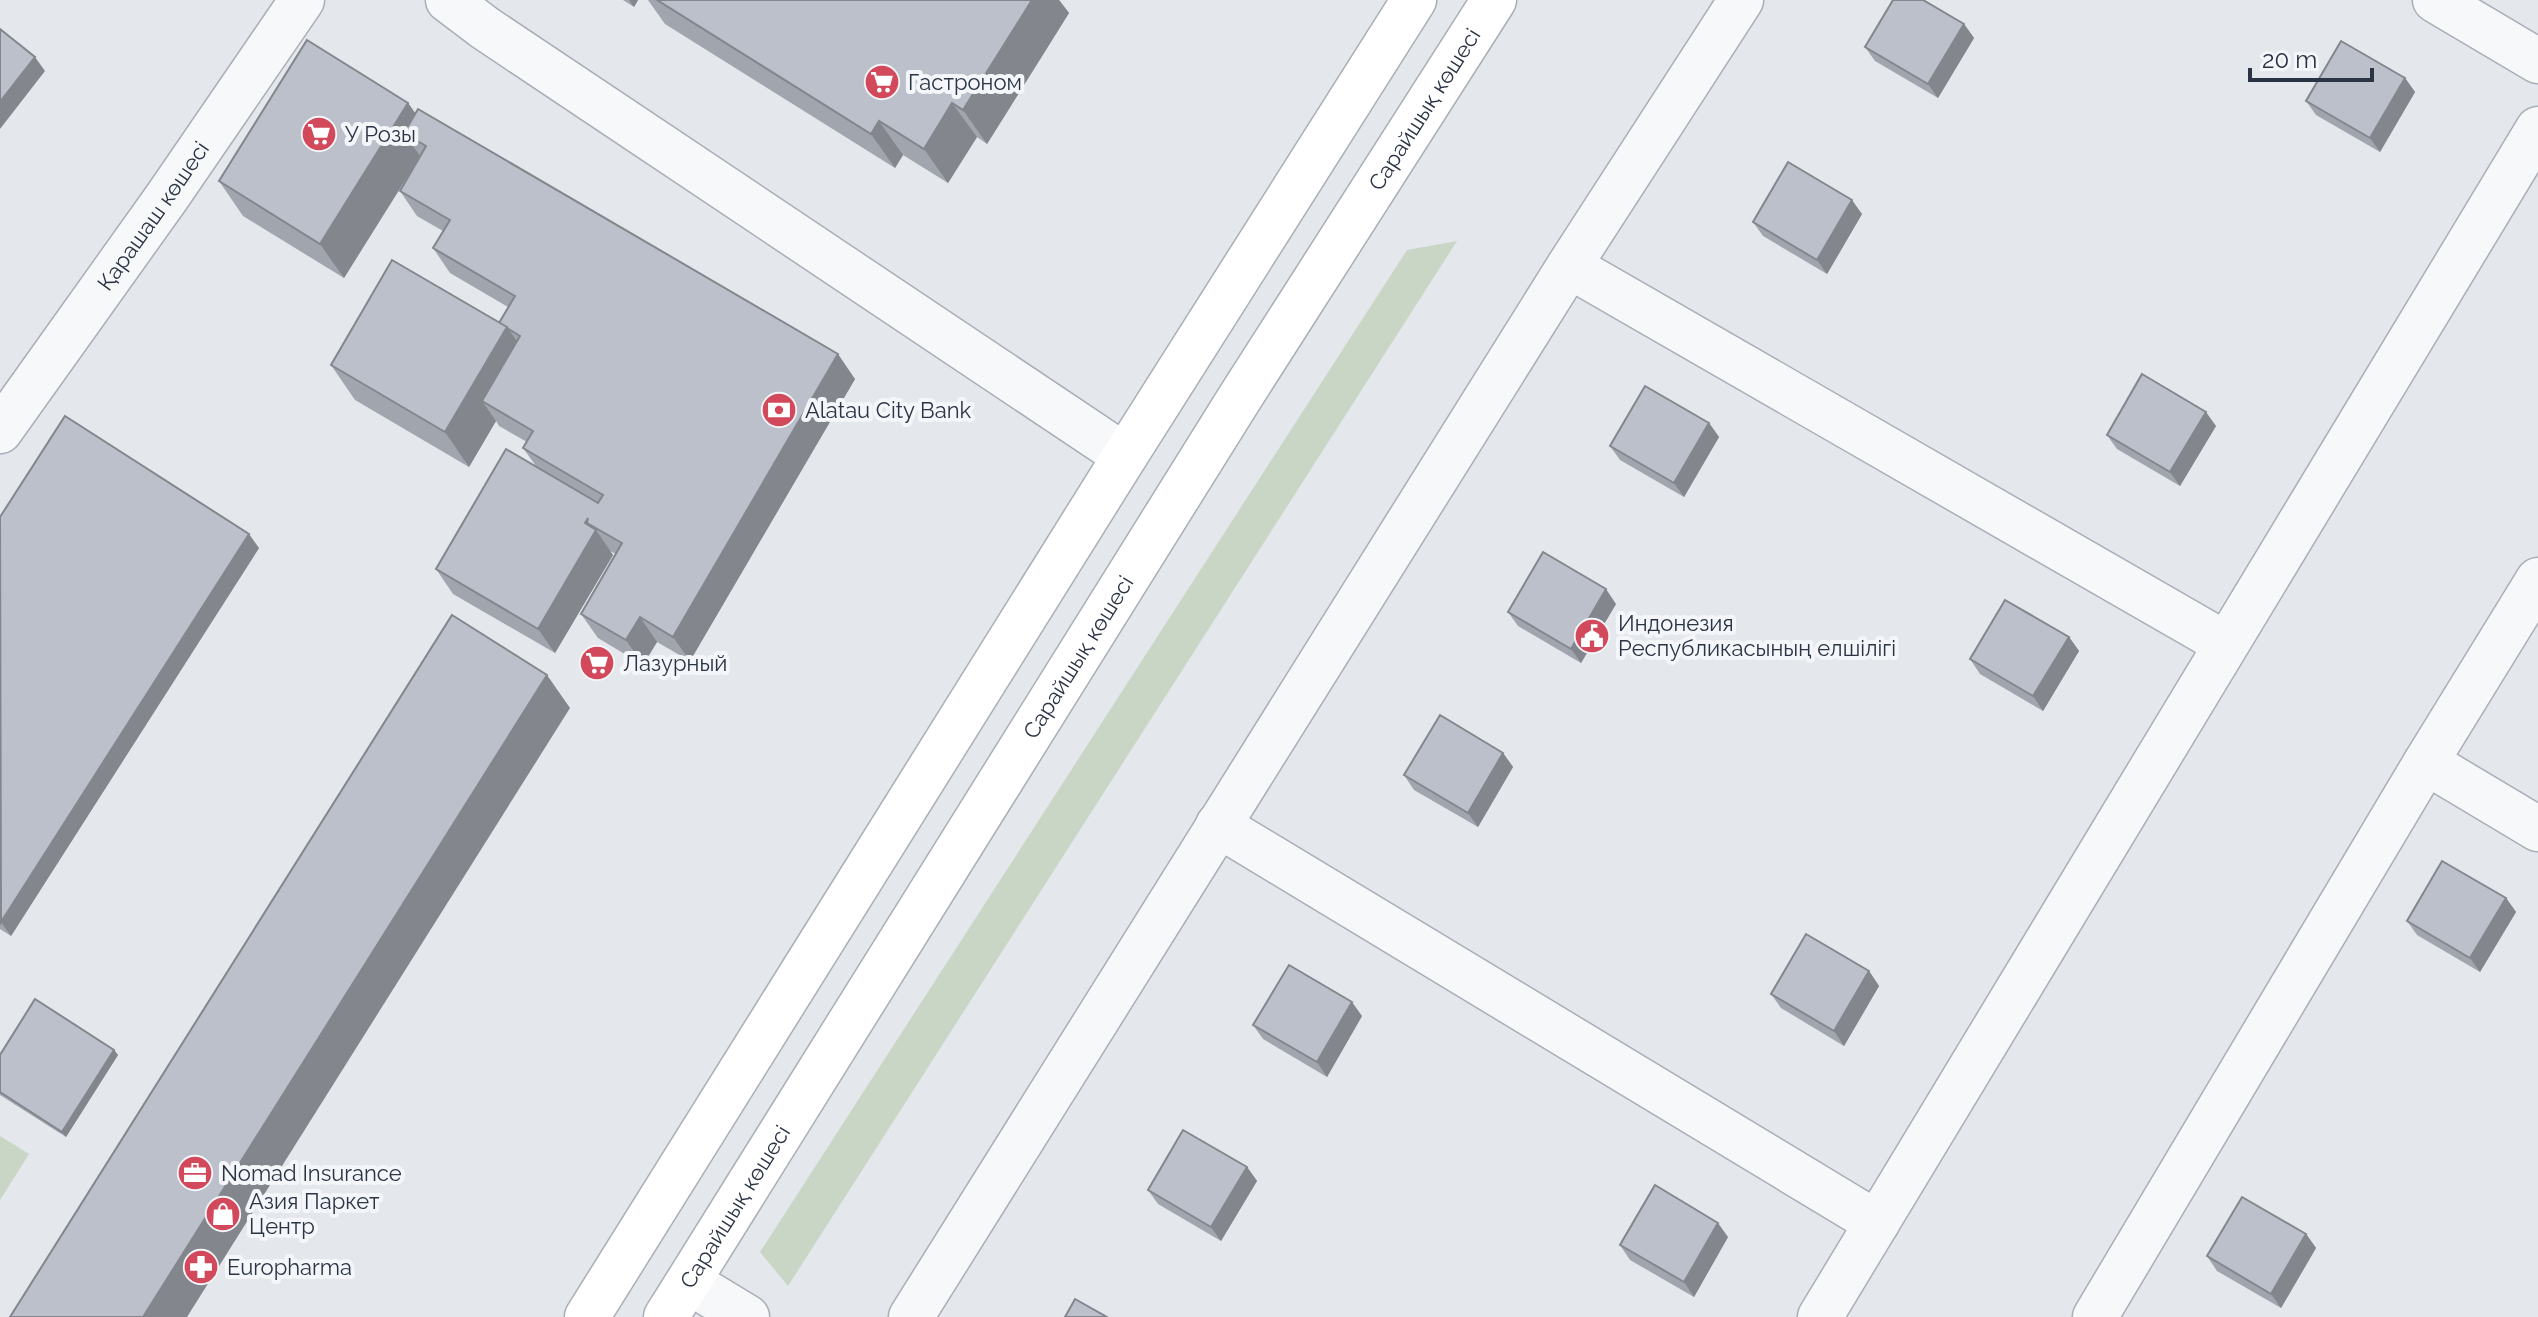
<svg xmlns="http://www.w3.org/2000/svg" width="2538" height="1317" font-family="Raleway,sans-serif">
  <rect width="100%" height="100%" fill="#e4e7ec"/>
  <g fill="#c9d6c5">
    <polygon points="1457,241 788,1286 760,1252 1407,250"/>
    <polygon points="0,1136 29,1154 0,1200"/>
  </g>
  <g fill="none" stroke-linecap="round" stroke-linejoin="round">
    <defs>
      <g id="minor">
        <polyline points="448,0 485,28 1125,456"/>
        <polyline points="2435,0 2538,61"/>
        <polyline points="1569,266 2226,644"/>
        <path id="s1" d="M0,431L167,197L302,0"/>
        <polyline points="2426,762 2538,829"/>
        <polyline points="1218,825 1877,1223"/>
        <polyline points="689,1282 747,1317"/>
        <polyline points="911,1317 1569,266 1741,0"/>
        <polyline points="1820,1317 2538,129"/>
        <polyline points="2095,1317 2426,762 2538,580"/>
      </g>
      <g id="secondary">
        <polyline points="587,1317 1125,456 1414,0"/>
        <path id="s2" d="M666,1317L1239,399L1494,0"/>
      </g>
    </defs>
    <use href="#minor" stroke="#a9aeb7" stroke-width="47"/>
    <use href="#secondary" stroke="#a9aeb7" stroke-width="47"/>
    <use href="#minor" stroke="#f7f8fa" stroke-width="44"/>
    <use href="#secondary" stroke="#fff" stroke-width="44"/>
  </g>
  <g fill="#a1a5ae">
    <polygon points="623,0 638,0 634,7"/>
    <polygon points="648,0 1059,0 1069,13 987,144 977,137 948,183 903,155 895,168 665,24"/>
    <polygon points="1964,24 1974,38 1938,98 1875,61 1865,47"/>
    <polygon points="2405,78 2415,92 2380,152 2316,115 2306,101"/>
    <polygon points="408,103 415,113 855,379 690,661 657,642 643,665 598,638 581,614 616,554 610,551 613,555 555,653 453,594 436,569 536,466 523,448 527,442 499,426 496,421 469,467 355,400 331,365 499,323 508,307 450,273 433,248 443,231 417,216 400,191 410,173 344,278 243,216 219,181"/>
    <polygon points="1862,214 1827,274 1763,236 1753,222"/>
    <polygon points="1709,423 1719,437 1684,497 1620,460 1610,446"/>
    <polygon points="2216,426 2180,486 2117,449 2107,435"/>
    <polygon points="0,517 259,548 11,936 0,929"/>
    <polygon points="1616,604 1581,663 1518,626 1508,612"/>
    <polygon points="2069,637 2079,651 2043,711 1980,674 1970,659"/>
    <polygon points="1503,753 1513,767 1478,827 1414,790 1404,775"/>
    <polygon points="2506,898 2516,912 2480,972 2417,935 2407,921"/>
    <polygon points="1869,971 1879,986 1844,1046 1781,1008 1771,994"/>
    <polygon points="1362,1016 1327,1077 1263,1039 1253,1025"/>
    <polygon points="114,1050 118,1055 66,1137 0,1095 0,1055"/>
    <polygon points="1247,1167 1257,1181 1221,1241 1158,1204 1148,1190"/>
    <polygon points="2306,1234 2316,1248 2281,1308 2217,1271 2207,1256"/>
    <polygon points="1728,1237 1694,1297 1630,1260 1620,1245"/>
  </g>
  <g fill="#83868d">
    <polygon points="629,0 638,0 634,7"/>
    <polygon points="1032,0 1059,0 1069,13 987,144 963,110"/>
    <polygon points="1964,24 1974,38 1938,98 1928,84"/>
    <polygon points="35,57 45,71 0,129 0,102"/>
    <polygon points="2405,78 2415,92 2380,152 2370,138"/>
    <polygon points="408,103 432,137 404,133 420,156 344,278 320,244"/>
    <polygon points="952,103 977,137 948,183 924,149"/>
    <polygon points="879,121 903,155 895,168 871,134"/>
    <polygon points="1852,200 1862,214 1827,274 1817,260"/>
    <polygon points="507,327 531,361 482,401 496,421 469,467 445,432"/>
    <polygon points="838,354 855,379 690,661 673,637"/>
    <polygon points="2206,412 2216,426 2180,486 2170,472"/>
    <polygon points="1709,423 1719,437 1684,497 1674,483"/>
    <polygon points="588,518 587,523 594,533 596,530 613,555 555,653 538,629"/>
    <polygon points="249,534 259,548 11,936 1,922"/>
    <polygon points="1606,589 1616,604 1581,663 1571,649"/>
    <polygon points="640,617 657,642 643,665 626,640"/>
    <polygon points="2069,637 2079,651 2043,711 2033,696"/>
    <polygon points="547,675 570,708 187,1317 143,1317"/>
    <polygon points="1503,753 1513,767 1478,827 1468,813"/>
    <polygon points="2506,898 2516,912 2480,972 2470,958"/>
    <polygon points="1869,971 1879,986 1844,1046 1834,1031"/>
    <polygon points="1352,1002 1362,1016 1327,1077 1317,1062"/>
    <polygon points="114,1050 118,1055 66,1137 62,1132"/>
    <polygon points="1247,1167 1257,1181 1221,1241 1211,1227"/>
    <polygon points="1718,1223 1728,1237 1694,1297 1684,1282"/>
    <polygon points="2306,1234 2316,1248 2281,1308 2271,1294"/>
  </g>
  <g fill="#bbc0ca" stroke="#83868d" stroke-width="2">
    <polygon points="657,0 1032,0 963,110 952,103 924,149 879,121 871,134"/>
    <polygon points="1893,0 1923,0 1964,24 1928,84 1865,47"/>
    <polygon points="0,29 35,57 0,102"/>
    <polygon points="307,40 408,103 320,244 219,181"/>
    <polygon points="2341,41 2405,78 2370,138 2306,101"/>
    <polygon points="418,109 838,354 673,637 640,617 626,640 581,614 622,543 587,523 588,518 585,523 596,530 538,629 436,569 506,449 598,503 603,495 523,448 533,431 482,401 520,336 499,323 515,296 433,248 450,220 400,191 426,146 404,133"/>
    <polygon points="1788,162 1852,200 1817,260 1753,222"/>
    <polygon points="392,260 507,327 445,432 331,365"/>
    <polygon points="2142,374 2206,412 2170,472 2107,435"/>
    <polygon points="1645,386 1709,423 1674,483 1610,446"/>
    <polygon points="65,416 249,534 1,922 0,517"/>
    <polygon points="1543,552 1606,589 1571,649 1508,612"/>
    <polygon points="2005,600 2069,637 2033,696 1970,659"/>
    <polygon points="452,615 547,675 143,1317 10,1317"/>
    <polygon points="1440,715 1503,753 1468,813 1404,775"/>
    <polygon points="2442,861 2506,898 2470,958 2407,921"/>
    <polygon points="1806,934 1869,971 1834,1031 1771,994"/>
    <polygon points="1289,965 1352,1002 1317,1062 1253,1025"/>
    <polygon points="35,999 114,1050 62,1132 0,1092 0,1055"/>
    <polygon points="1183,1130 1247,1167 1211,1227 1148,1190"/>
    <polygon points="1655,1185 1718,1223 1684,1282 1620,1245"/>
    <polygon points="2242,1197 2306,1234 2271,1294 2207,1256"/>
    <polygon points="1075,1299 1107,1317 1065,1317"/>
  </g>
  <defs>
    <symbol id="supermarket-disc" viewBox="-11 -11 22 22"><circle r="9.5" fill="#d1495b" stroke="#f4f6f9"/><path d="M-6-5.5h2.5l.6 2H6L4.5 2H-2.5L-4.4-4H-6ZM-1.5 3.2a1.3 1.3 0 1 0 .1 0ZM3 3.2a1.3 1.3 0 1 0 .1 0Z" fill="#fff"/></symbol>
    <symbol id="bank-disc" viewBox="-11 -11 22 22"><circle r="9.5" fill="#d1495b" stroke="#f4f6f9"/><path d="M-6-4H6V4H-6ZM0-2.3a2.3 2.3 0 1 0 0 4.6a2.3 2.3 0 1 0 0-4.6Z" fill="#fff"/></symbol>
    <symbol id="civic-disc" viewBox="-11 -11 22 22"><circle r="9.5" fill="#d1495b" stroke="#f4f6f9"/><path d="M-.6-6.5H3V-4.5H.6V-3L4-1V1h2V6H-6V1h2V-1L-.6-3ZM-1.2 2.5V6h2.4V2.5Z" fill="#fff"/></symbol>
    <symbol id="office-disc" viewBox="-11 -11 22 22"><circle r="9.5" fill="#d1495b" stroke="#f4f6f9"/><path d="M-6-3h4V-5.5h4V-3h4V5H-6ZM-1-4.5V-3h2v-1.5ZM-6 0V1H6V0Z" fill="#fff"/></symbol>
    <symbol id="shop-disc" viewBox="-11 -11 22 22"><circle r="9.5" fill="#d1495b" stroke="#f4f6f9"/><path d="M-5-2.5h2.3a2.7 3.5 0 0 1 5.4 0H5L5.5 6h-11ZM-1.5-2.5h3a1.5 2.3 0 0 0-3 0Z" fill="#fff"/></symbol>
    <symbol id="pharmacy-disc" viewBox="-11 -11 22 22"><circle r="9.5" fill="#d1495b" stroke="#f4f6f9"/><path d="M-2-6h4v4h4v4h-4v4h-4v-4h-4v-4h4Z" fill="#fff"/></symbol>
  </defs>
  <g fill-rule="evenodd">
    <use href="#supermarket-disc" x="862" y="62" width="40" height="40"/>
    <use href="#supermarket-disc" x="299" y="114" width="40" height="40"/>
    <use href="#bank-disc" x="759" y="390" width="40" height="40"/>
    <use href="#civic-disc" x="1572" y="616" width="40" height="40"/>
    <use href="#supermarket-disc" x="577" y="643" width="40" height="40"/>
    <use href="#office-disc" x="175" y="1153" width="40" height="40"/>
    <use href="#shop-disc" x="203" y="1194" width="40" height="40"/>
    <use href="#pharmacy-disc" x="181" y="1247" width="40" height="40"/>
  </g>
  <g text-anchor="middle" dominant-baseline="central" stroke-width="8" stroke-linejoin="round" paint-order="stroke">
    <g font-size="22" fill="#2b3445" stroke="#f4f6f9" text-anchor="start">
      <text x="908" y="82">Гастроном</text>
      <text x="345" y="134">У Розы</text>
      <text x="805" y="410">Alatau City Bank</text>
      <text x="1618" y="623">Индонезия<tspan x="1618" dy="25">Республикасының елшілігі</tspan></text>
      <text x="623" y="663">Лазурный</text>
      <text x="221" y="1173">Nomad Insurance</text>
      <text x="249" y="1201">Азия Паркет<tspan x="249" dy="25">Центр</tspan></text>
      <text x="227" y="1267">Europharma</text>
    </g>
    <g font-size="22" fill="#2b3445" stroke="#f4f6f9">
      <text stroke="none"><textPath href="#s2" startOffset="1426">Сарайшық көшесі</textPath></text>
      <text stroke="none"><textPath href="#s1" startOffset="264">Қарашаш көшесі</textPath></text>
      <text stroke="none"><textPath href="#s2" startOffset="778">Сарайшық көшесі</textPath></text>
      <text stroke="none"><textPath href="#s2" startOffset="130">Сарайшық көшесі</textPath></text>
    </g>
  </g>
  <path d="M2250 68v12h122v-12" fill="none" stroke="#2b3445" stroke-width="4"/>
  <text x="2262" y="68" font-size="24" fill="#2b3445" stroke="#f4f6f9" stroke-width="6" paint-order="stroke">20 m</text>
</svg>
